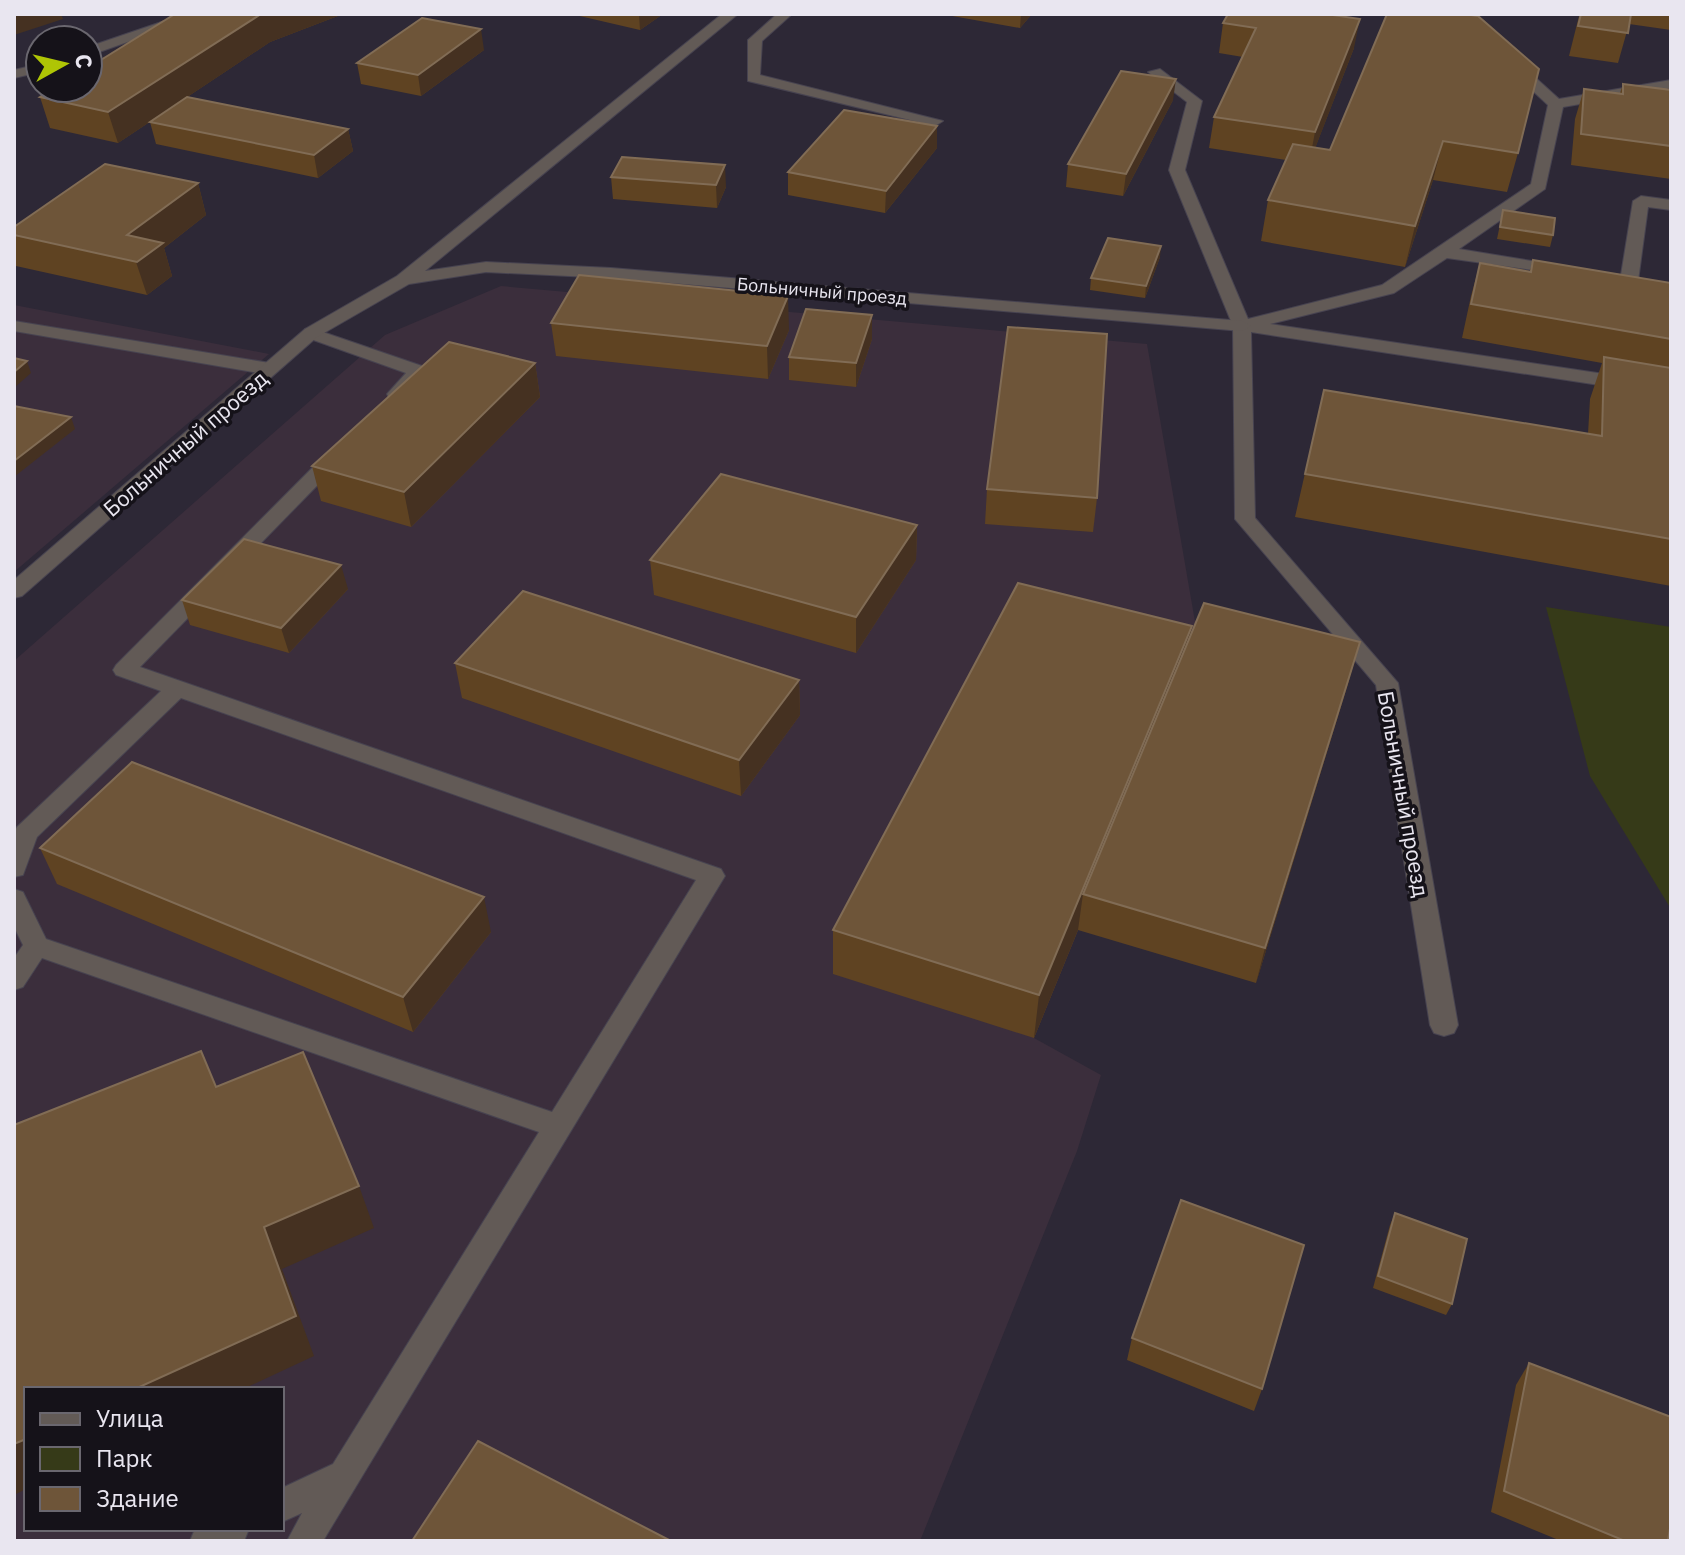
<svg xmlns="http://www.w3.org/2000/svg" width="1685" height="1555" font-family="'IBM Plex Sans',sans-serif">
  <rect width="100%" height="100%" fill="#2d2836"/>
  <g fill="#3b2e3c" fill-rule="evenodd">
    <path d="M501,286L1147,344L1198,639L1034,1038L1101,1075L1077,1151L920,1541H14V661L385,335ZM26,1389H282V1529H26Z"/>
    <polygon points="14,305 269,354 14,572"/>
  </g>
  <polygon fill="#363a18" points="1546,607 1671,627 1671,909 1590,776"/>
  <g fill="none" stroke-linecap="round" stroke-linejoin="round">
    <defs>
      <g id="lane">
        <polygon points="185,14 206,14 88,56 88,47"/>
        <polygon points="777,14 792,14 762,41 760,75 943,121 935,126 748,81 748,40"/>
        <polygon points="1506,60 1516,60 1559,99 1671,80 1671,88 1563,107 1545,189 1459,249 1562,266 1568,267 1568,275 1447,258 1394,293 1270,324 1671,384 1671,396 1251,332 1255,518 1398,683 1458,1025 1454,1033 1444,1036 1434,1033 1430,1025 1376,685 1235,519 1233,326 1169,170 1187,102 1148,72 1160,69 1202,101 1185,170 1248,319 1382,285 1531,184 1548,105 1506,66"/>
        <polygon points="40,64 40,72 14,78 14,70"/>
        <polygon points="1641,196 1671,200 1671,210 1648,207 1638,281 1629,286 1597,281 1597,273 1621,275 1633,201"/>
        <polygon points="14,321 270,363 279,369 270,375 14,331"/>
        <polygon points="311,328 425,367 427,371 403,398 389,398 387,394 406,373 305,337 305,329"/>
        <polygon points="336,449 343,451 346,455 343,459 140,667 721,869 725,876 323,1541 287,1541 302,1513 282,1522 282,1488 333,1464 539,1132 42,958 23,987 14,990 14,958 23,945 14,927 14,889 23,892 46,939 552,1112 696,880 181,698 37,837 23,875 14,877 14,832 17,827 161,691 116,675 113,670 116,665 329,451"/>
        <polygon points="195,1529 249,1529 244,1541 190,1541"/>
      </g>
      <polygon id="street" points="722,14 738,14 425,271 486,262 611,268 1242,321 1251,326 1242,331 611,278 486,272 409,284 317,337 22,596 14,598 14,580 305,329 397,276"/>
    </defs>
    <use href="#lane" stroke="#474350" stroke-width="2"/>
    <use href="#street" stroke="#474350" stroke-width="2"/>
    <use href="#lane" fill="#625a56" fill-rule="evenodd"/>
    <use href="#street" fill="#625a56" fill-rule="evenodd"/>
  </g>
  <g fill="#5f4322">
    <polygon points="175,14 343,14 270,42 118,143 50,128 40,97"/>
    <polygon points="571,14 663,14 640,30"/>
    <polygon points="941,14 1032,14 1020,28"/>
    <polygon points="1228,14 1354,48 1315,148 1330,150 1387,14 1518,153 1507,192 1433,180 1405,267 1261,241 1268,200 1286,160 1209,148 1214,117 1243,57 1219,53 1223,23"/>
    <polygon points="1564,14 1671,14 1671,30 1629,24 1618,63 1569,56 1579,16"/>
    <polygon points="484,50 421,96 361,84 357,63"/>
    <polygon points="1623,84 1671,90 1671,179 1571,165 1575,119 1584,89 1620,93"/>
    <polygon points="1173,100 1123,196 1066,187 1068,164"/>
    <polygon points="150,122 348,129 353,151 318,178 156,144"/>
    <polygon points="937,148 885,213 788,195 788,172"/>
    <polygon points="622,157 726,187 717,208 613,199 611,177"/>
    <polygon points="198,183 206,215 164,248 172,276 147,295 16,266 14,260 14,227"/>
    <polygon points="1503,210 1553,235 1550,247 1497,239"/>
    <polygon points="1160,257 1145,298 1090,290 1091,278"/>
    <polygon points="1533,260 1671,283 1671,586 1295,517 1324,390 1588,434 1590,399 1602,363 1462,338 1471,296 1480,263 1530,271"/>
    <polygon points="551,323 789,330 768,379 556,356"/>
    <polygon points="872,339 856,387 789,380 789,357"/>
    <polygon points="535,363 540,397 411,527 321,501 312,466"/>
    <polygon points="987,489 1097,498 1093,532 985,524"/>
    <polygon points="917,525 916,560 856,653 654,595 650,560"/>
    <polygon points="348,589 289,653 190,625 182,600"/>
    <polygon points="1190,637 1350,677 1256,983 1078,930 1034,1038 833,974 833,930"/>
    <polygon points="455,663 799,680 800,715 741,796 462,698"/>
    <polygon points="40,848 491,932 413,1032 57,884"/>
    <polygon points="1395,1213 1452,1304 1446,1315 1373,1288 1390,1225"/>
    <polygon points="1132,1338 1262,1389 1254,1411 1127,1360"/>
    <polygon points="1529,1363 1668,1541 1561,1541 1491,1512 1516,1385"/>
  </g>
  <g fill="#453121">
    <polygon points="14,14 61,14 63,19 14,35"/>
    <polygon points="261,14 343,14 270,42 118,143 108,112"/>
    <polygon points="639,14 663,14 640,30"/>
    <polygon points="1021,14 1032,14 1020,28"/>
    <polygon points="1360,19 1354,48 1309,164 1315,132"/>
    <polygon points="481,29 484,50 421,96 418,75"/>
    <polygon points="1176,79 1173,100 1123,196 1126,174"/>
    <polygon points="937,126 937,148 885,213 886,191"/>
    <polygon points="348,129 353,151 318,178 314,155"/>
    <polygon points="1443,141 1433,180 1405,267 1415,226"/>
    <polygon points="725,165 726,187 717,208 716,185"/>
    <polygon points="198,183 206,215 164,248 172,276 147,295 127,235"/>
    <polygon points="1161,246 1160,257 1145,298 1146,286"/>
    <polygon points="788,296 789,330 768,379 767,346"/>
    <polygon points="872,315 872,339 856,387 856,363"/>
    <polygon points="27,361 31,373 14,388 14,372"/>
    <polygon points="535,363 540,397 411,527 404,492"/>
    <polygon points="71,417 75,429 14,477 14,461"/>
    <polygon points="917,525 916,560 856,653 856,617"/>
    <polygon points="341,565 348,589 289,653 281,628"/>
    <polygon points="1192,626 1184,670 1083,894 1078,930 1034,1038 1039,995"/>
    <polygon points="1360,642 1350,677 1256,983 1265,948"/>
    <polygon points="799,680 800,715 741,796 739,760"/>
    <polygon points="484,897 491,932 413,1032 403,997"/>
    <polygon points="359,1186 374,1228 282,1269 314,1356 243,1389 135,1389 264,1227"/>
    <polygon points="26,1439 26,1489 14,1495 14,1444"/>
  </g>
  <g fill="#6e5539" stroke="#816c55" stroke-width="2">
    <polygon points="175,14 261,14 108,112 40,97 55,88 88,88 88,68"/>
    <polygon points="1228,14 1326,14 1360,19 1315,132 1214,117 1256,28 1223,23"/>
    <polygon points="1387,14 1464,14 1478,16 1539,69 1518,153 1443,141 1415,226 1268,200 1293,144 1330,150"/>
    <polygon points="1581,14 1631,14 1628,33 1578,26"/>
    <polygon points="422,18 481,29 418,75 357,63"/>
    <polygon points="1121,71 1176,79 1126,174 1068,164"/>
    <polygon points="1623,84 1671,90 1671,146 1581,134 1584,89 1623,94"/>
    <polygon points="187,97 348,129 314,155 150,122"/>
    <polygon points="844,110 937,126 886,191 788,172"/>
    <polygon points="622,157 725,165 716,185 611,177"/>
    <polygon points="105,164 198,183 127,235 163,243 137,262 14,235 14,227"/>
    <polygon points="1503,210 1555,218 1553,235 1500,227"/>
    <polygon points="1108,238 1161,246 1146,286 1091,278"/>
    <polygon points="1533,260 1671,283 1671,339 1471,304 1480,263 1531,272"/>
    <polygon points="579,275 788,296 767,346 551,323"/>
    <polygon points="806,309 872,315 856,363 789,357"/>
    <polygon points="1008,327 1107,334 1097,498 987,489"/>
    <polygon points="449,342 535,363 404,492 312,466"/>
    <polygon points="1604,357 1671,368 1671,539 1305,474 1324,390 1602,436"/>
    <polygon points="14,358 27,361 14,372"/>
    <polygon points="14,406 71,417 14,461"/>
    <polygon points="721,474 917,525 856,617 650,560"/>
    <polygon points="244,539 341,565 281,628 182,600"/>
    <polygon points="1018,583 1192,626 1039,995 833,930"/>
    <polygon points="523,591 799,680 739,760 455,663"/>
    <polygon points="1204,603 1360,642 1265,948 1083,894"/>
    <polygon points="132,762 484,897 403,997 40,848"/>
    <polygon points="201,1051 216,1087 303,1052 359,1186 264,1227 296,1316 135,1389 26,1389 26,1439 14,1444 14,1125"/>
    <polygon points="1181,1200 1304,1245 1262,1389 1132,1338"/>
    <polygon points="1395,1213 1467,1239 1452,1304 1378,1276"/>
    <polygon points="1529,1363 1671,1417 1671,1522 1668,1541 1625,1541 1504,1491"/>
    <polygon points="478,1441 671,1541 412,1541"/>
  </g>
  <g text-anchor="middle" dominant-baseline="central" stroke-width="7" stroke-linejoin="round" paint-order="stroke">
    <g font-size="18" fill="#e9e6f0" stroke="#151219">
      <text transform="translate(822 291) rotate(5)">Больничный проезд</text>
    </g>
    <g font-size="22" fill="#e9e6f0" stroke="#151219">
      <text transform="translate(185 443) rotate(-41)">Больничный проезд</text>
      <text transform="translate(1404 794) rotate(80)">Больничный проезд</text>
    </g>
  </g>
  <rect width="1685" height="1555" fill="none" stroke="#e9e6f0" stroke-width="32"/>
  <rect x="24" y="1387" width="260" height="144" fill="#151219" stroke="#6a676f" stroke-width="2"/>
  <rect x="40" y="1413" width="40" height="12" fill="#625a56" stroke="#6a676f" stroke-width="2"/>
  <text x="96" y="1427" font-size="24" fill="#e9e6f0">Улица</text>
  <rect x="40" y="1447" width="40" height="24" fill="#363a18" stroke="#6a676f" stroke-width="2"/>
  <text x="96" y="1467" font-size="24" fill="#e9e6f0">Парк</text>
  <rect x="40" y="1487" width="40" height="24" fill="#6e5539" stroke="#6a676f" stroke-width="2"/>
  <text x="96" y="1507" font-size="24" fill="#e9e6f0">Здание</text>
  <g transform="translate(64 64) rotate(82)"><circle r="38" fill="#151219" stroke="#6a676f" stroke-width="2"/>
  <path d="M0-6L14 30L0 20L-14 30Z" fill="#afc505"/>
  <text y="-12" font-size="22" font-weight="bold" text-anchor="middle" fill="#e9e6f0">С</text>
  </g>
</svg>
